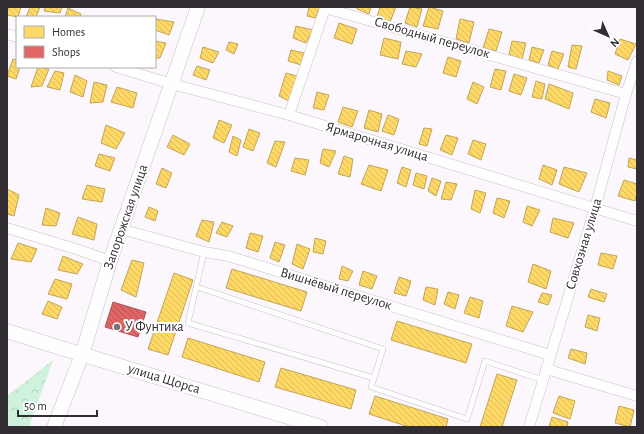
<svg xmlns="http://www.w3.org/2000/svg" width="644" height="434" font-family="'Alegreya Sans',sans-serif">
  <defs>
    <pattern id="park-crowns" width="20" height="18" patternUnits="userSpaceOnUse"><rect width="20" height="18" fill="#cff2dd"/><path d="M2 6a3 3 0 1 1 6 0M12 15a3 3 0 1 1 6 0" fill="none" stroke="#b2d0be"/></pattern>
    <pattern id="homes-back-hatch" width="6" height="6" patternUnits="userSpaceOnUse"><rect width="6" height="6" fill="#ffd966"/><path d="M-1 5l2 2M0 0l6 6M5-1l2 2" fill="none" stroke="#dbba59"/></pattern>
    <pattern id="shops-back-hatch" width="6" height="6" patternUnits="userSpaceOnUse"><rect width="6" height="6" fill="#e06666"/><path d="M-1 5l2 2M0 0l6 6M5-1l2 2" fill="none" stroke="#b65455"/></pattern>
  </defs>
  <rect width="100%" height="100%" fill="#fcf7fd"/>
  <polygon fill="url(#park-crowns)" points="53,360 29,427 7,427 7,396"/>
  <g fill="url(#homes-back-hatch)" stroke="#c2a557">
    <polygon points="8,7 21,7 18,17 7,15"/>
    <polygon points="30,7 40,7 36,17 26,17"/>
    <polygon points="45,7 62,7 60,13 44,11"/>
    <polygon points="309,7 320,7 315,18 307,16"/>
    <polygon points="357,7 371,7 369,14 357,9"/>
    <polygon points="380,7 396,7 390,22 377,17"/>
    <polygon points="410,7 422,9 417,27 405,23"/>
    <polygon points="429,7 443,11 438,29 423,26"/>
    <polygon points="68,8 81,14 80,17 65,17"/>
    <polygon points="156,19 174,22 169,35 155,30"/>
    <polygon points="460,19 474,22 469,43 456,39"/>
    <polygon points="339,23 357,29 352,44 334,38"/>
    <polygon points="296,26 313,30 306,43 293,38"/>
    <polygon points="489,29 502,32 496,51 483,48"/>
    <polygon points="384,38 401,42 398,59 380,55"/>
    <polygon points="620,39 636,44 628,60 615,54"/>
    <polygon points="155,41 166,43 160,58 155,58"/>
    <polygon points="512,41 526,43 522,59 509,55"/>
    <polygon points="229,42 238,44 234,54 226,50"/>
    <polygon points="572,45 582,46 576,69 568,67"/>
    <polygon points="203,47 219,52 213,63 200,58"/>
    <polygon points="532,47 544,50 539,63 529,60"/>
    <polygon points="291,50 304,53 301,65 288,61"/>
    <polygon points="406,51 422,54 416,67 402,64"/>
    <polygon points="552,51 564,54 558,69 548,65"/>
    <polygon points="448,57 461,61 456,77 443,73"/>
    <polygon points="13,59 17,60 17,67 20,67 16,79 7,76"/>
    <polygon points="197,66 210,70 206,80 193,75"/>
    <polygon points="38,67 49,69 42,86 31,87"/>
    <polygon points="495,69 506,71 501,90 490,87"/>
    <polygon points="55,71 64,73 60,90 47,87"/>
    <polygon points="608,71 622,76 619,85 607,80"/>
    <polygon points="286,73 297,76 289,101 279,96"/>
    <polygon points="514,74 527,78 521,95 509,91"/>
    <polygon points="75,75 87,81 83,97 70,92"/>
    <polygon points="536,81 545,84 542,99 532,97"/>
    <polygon points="94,82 107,85 103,102 90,103"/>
    <polygon points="473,82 484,87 477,104 467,99"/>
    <polygon points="549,84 573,93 569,109 545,99"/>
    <polygon points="117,87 137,93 133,108 111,102"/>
    <polygon points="317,92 329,95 324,110 313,108"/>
    <polygon points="595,99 610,103 606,118 591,112"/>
    <polygon points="343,107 358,111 352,127 338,122"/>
    <polygon points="369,110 382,114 378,132 364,128"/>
    <polygon points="388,115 399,119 394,135 382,131"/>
    <polygon points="219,120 232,125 224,143 213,138"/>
    <polygon points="106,125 125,133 116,149 101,143"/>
    <polygon points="424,128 432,129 427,146 419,144"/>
    <polygon points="249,129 260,133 253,151 243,147"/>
    <polygon points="173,135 190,144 184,155 167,147"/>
    <polygon points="446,135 458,138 452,155 440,150"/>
    <polygon points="233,136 241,140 237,156 229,152"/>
    <polygon points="473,140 486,144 481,160 468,154"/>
    <polygon points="275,141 285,142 276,167 267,163"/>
    <polygon points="323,149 336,151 329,167 320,163"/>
    <polygon points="99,154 115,158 110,171 95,166"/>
    <polygon points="344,156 353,159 350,177 338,174"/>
    <polygon points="295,158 309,160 305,175 291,171"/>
    <polygon points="629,158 637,160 637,169 628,167"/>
    <polygon points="369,165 388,170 381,191 361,184"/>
    <polygon points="543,165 557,170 552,185 539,179"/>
    <polygon points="402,167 411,170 406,187 397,183"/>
    <polygon points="564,167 587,173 579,192 559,184"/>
    <polygon points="162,168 172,173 166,188 156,184"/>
    <polygon points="416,173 427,176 424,189 413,185"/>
    <polygon points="432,178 441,181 436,196 428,191"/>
    <polygon points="624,180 637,184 637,193 635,201 618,196"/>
    <polygon points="446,182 457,184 451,200 441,199"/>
    <polygon points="87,185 105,189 102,202 82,199"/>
    <polygon points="7,189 19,195 14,216 7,214"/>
    <polygon points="475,190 486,193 480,213 471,209"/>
    <polygon points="497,198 510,201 504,218 493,213"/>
    <polygon points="527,206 540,210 532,226 523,222"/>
    <polygon points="149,207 158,211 155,221 145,217"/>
    <polygon points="46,208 60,213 56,226 42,225"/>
    <polygon points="78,217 97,224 94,240 72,234"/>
    <polygon points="553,218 574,223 568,238 550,232"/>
    <polygon points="202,220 214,222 209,242 196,236"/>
    <polygon points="222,222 233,226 227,237 216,233"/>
    <polygon points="250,233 263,236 258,252 246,248"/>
    <polygon points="315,238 326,241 323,254 313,252"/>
    <polygon points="275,242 285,245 279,262 270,258"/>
    <polygon points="18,243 37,249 31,262 11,259"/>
    <polygon points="297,244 310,249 303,269 292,264"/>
    <polygon points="601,253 617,256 613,269 598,265"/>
    <polygon points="63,256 83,264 77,274 58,270"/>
    <polygon points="132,260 144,263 136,297 121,290"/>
    <polygon points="533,264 551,271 546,289 528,282"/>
    <polygon points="342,266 353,271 348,281 339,279"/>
    <polygon points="232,269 307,292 301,311 226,288"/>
    <polygon points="363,271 377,276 372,289 359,285"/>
    <polygon points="174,273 193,280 168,355 148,349"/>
    <polygon points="399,277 411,281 406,296 394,293"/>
    <polygon points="55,279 72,284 67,299 48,294"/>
    <polygon points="426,287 438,289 435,305 423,300"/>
    <polygon points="591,289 607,294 604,302 588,297"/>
    <polygon points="448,292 459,295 455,309 444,304"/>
    <polygon points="542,293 552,295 548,305 538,302"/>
    <polygon points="470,297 483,301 479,318 464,313"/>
    <polygon points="48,301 62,307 57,319 42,314"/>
    <polygon points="512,306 533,312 523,332 506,326"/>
    <polygon points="588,315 600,318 597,331 585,327"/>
    <polygon points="397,321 472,344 466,363 391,340"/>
    <polygon points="188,338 265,362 259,382 182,357"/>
    <polygon points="571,349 587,353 585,364 568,358"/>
    <polygon points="281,368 356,390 351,409 275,387"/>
    <polygon points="497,374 517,380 502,427 480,427"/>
    <polygon points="375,396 448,419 446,427 409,427 369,414"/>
    <polygon points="559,396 575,401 570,419 553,413"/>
    <polygon points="619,406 634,410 630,427 615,423"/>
    <polygon points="552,417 568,422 567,427 549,427"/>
  </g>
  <polygon fill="url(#shops-back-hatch)" stroke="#ac5557" points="113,302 146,312 138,337 105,327"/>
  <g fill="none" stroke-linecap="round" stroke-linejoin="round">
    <defs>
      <g id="lane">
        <polyline points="204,252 188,323 374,378 371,387 467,419 485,361 543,380"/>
        <polyline points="197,287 383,349 374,378"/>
      </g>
      <g id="street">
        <polyline points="7,34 17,37"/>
        <polyline points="116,67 172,84 289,115 637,221"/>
        <polyline points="289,115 325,8 626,94"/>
        <polyline points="7,228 79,250 110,261"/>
        <polyline points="121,229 204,252 228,256 550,355"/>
        <polyline points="546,369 637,396"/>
        <polyline points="529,427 595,208 626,94 637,61"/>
      </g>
      <g id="secondary">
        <polyline points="7,331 61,348 321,427"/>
        <polyline points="54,427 82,355 110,261 198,7"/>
      </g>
    </defs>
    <use href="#lane" stroke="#c6c1c7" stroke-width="6"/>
    <use href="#street" stroke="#c6c1c7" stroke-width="11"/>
    <use href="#secondary" stroke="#c6c1c7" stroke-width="15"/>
    <use href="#lane" stroke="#fffeff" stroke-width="5"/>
    <use href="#street" stroke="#fffeff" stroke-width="10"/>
    <use href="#secondary" stroke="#fffeff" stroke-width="14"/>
  </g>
  <circle fill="#79737a" stroke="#fff" stroke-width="1.5" cx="117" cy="327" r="4"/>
  <g text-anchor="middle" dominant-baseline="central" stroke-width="4" stroke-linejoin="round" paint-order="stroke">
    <g font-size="14" fill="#322c33" stroke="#fff">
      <text transform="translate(432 38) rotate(16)">Свободный переулок</text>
      <text transform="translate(377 142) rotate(17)">Ярмарочная улица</text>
      <text transform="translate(126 217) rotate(-71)">Запорожская улица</text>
      <text transform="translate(584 244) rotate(-73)">Совхозная улица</text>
      <text transform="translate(336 289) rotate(17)">Вишнёвый переулок</text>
      <text transform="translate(164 379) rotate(17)">улица Щорса</text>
    </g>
    <g font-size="14" fill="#322c33" stroke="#fff" text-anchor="start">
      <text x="125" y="327">У Фунтика</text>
    </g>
  </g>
  <rect width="644" height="434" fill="none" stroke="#322c33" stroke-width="16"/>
  <rect x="16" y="16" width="140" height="52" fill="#ffffff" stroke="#adabad"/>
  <rect x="24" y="26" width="20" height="12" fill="#ffd966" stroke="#adabad"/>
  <text x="52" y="36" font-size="12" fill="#322c33">Homes</text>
  <rect x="24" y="46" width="20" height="12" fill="#e06666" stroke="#adabad"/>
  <text x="52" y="56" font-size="12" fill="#322c33">Shops</text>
  <g transform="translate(608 36) rotate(135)" stroke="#ffffff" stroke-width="3" paint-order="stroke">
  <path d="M0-3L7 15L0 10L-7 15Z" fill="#322c33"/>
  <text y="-6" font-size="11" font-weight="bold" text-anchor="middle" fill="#322c33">N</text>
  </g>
  <path d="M18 410v6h79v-6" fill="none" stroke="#322c33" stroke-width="2"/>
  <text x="24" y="410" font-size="12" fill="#322c33" stroke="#ffffff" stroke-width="3" paint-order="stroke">50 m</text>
</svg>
